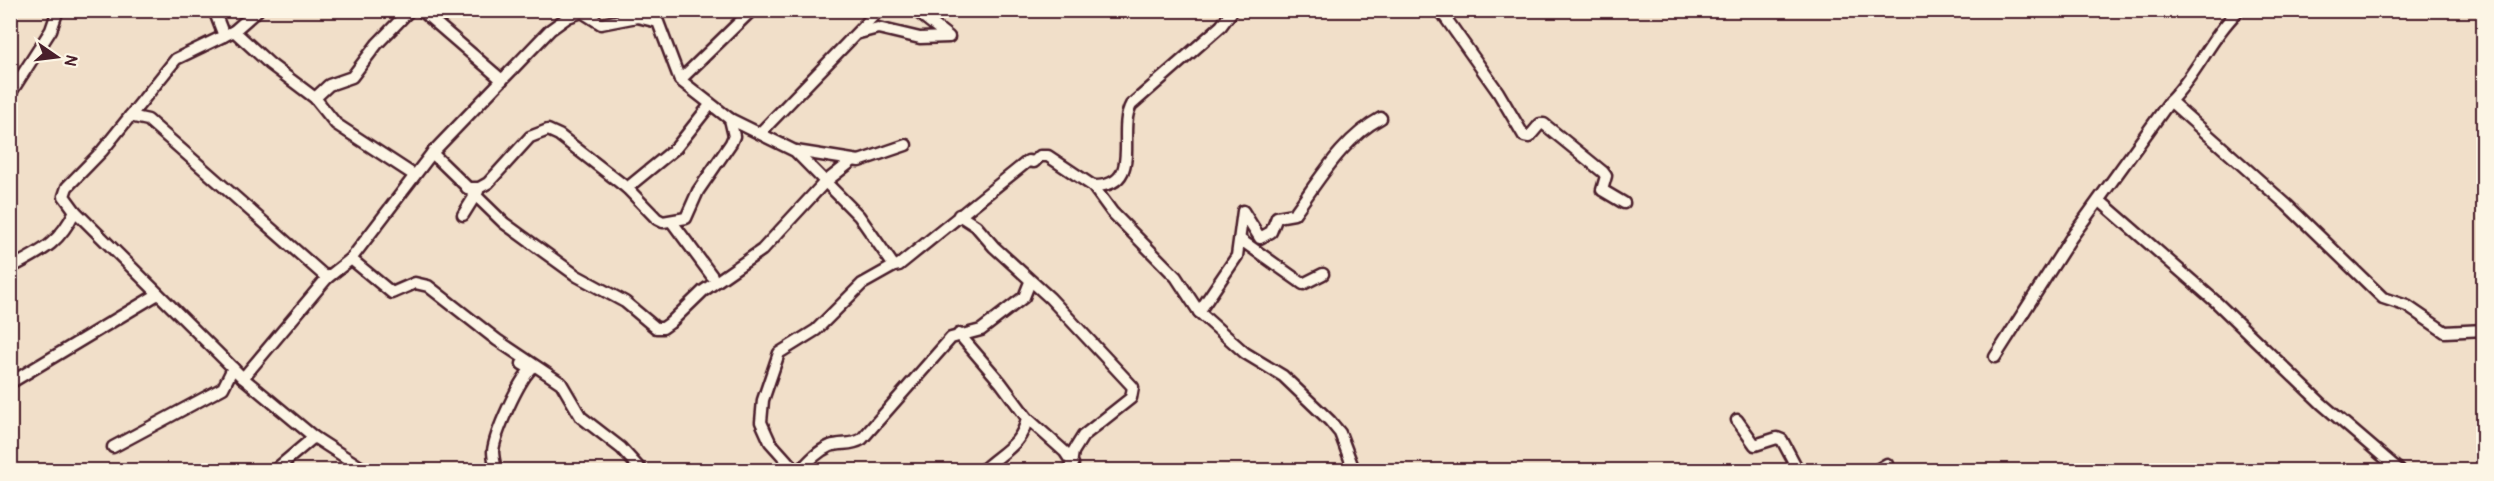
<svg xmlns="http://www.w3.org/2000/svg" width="2494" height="481" font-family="Pangolin,sans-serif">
  <rect width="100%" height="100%" fill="#f1dfc9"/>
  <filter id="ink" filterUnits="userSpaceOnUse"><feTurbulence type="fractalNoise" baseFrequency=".0167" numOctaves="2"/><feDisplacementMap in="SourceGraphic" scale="12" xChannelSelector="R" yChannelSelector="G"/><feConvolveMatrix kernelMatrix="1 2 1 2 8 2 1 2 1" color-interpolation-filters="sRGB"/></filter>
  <g filter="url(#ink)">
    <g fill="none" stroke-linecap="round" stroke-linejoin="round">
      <defs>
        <g id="minor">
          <polyline points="214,10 224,36"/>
          <polyline points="421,10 502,80"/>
          <polyline points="1440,10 1498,92 1524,136 1529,137 1540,124 1544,124 1603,172 1606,176 1602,190 1624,203"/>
          <polyline points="234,31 270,64 315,98 336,124 414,175"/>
          <polyline points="859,33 878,28 920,38 949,37 915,10"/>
          <polyline points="680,80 730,119 795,151 859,216 894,266 899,265 1028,161 1034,162 1040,156 1048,156 1093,186 1112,212 1176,277 1199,312 1245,353 1283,376 1330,421 1340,433 1354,470"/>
          <polyline points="10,94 51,30 58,10"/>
          <polyline points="315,98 329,85 352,77 377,44 410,10"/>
          <polyline points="2170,101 2287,205 2383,298 2407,306 2445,332 2484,330"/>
          <polyline points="130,116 148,120 327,278"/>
          <polyline points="761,132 879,10"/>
          <polyline points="796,151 859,161 906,145"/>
          <polyline points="432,153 504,223 577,276 625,302 656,328 663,328 670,323 703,291 762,250 824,183 852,161"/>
          <path d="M1093,186C1145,187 1116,132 1131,105L1221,26L1233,10"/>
          <polyline points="467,188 479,188 488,183 530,137 548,130 559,135 627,188 657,219 663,222 686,218 698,191 731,143 734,136 730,119"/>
          <polyline points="627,188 676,148 710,105"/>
          <polyline points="2099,200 2215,301 2322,404 2399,470"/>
          <polyline points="75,211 64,196 67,187 102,151 176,59 234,31 258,10"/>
          <polyline points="463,215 478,191"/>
          <polyline points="959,215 976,226 994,247 1050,298 1133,387 1131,398 1083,436 1073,452 1070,470"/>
          <polyline points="672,222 712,276"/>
          <polyline points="1241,240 1303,284 1323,274"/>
          <polyline points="351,259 392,293 415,283 428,286 497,340 561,383 581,417 621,448 641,470"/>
          <path d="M10,268C42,251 59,244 75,211L243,378L327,278L351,259L432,153L550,30L568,17L582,12L601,24L637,17L658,22L680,80L752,10"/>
          <path d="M1199,312L1237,256L1243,211L1260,238L1271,232L1277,217L1294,214C1320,179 1342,139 1381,118"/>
          <polyline points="959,334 1001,383 1027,418 1065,452 1073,464"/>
          <path d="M1995,357L2071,238L2170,101C2197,74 2211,37 2239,10"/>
          <polyline points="243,378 314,437 365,470"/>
          <polyline points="10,383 158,294"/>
          <polyline points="1737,420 1755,445 1777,438 1782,440 1798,470"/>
          <polyline points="113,447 223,388 233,368"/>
          <polyline points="275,470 314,437"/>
          <path d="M496,470C495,464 493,458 493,451C495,433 518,382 531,369L522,364"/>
          <polyline points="795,470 770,442 761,422 763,400 779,353 816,330 862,284 894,266"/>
          <path d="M801,470C809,461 818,451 830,446C842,442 851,446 862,439L951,338L981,330L1024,297L1030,282"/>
          <path d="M983,470C1001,453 1023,444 1027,418"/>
          <polyline points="1877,470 1887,464"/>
        </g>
      </defs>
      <use href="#minor" stroke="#4a1f2b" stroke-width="15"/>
      <use href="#minor" stroke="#fcf5e5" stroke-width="10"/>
    </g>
  </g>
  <rect width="2494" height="481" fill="none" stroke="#fcf5e5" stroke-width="36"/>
  <rect x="18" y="18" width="2458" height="445" fill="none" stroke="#4a1f2b" stroke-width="2" filter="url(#ink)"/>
  <g transform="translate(57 57) rotate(104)" stroke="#fcf5e5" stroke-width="4.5" paint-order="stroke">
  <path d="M0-4.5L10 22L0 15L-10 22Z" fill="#4a1f2b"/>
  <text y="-9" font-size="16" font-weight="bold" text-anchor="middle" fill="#4a1f2b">N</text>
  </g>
</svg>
